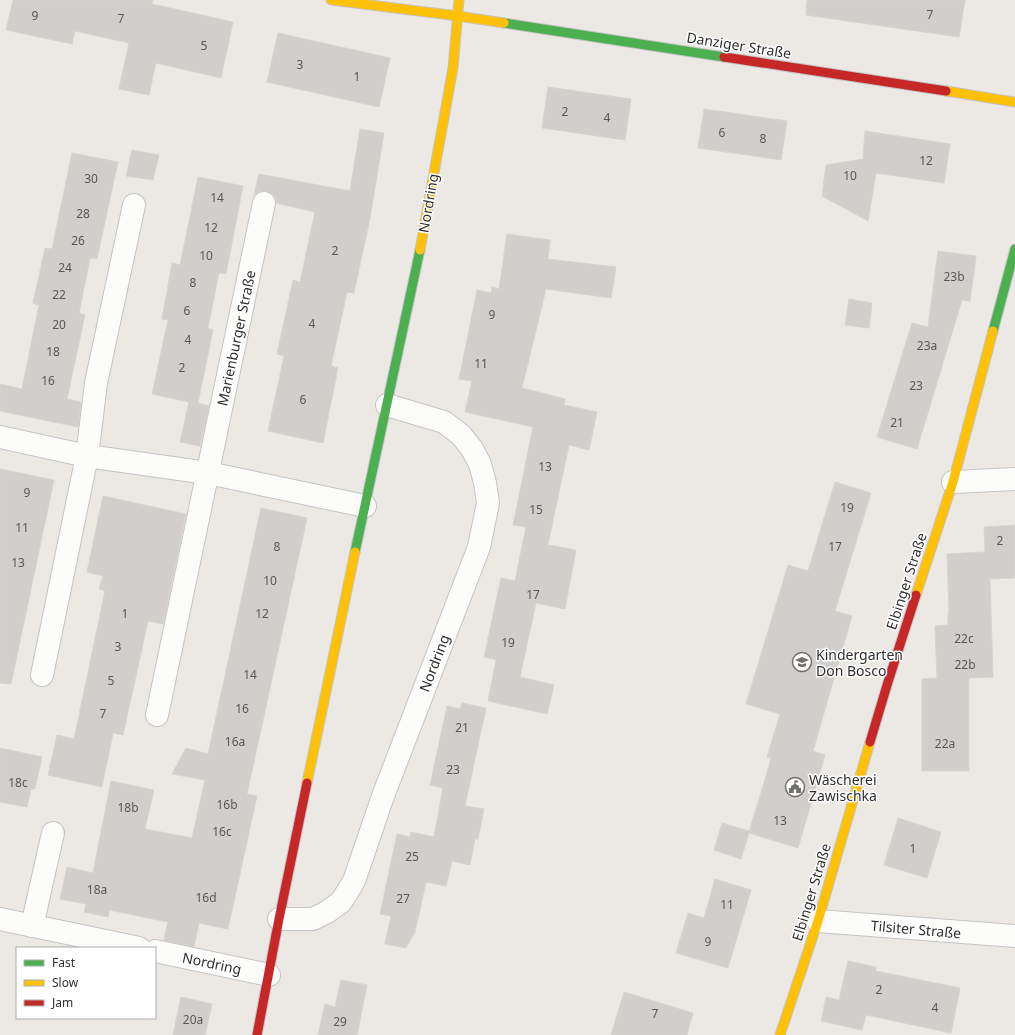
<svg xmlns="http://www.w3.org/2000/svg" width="1015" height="1035" font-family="'Noto Sans',sans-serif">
  <rect width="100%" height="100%" fill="#ece8e4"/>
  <g fill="#d1cecb" stroke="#d7d4d0">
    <polygon points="13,0 153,0 152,4 233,22 221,78 156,63 149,95 119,89 129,43 75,31 72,44 6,30"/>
    <polygon points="807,0 965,0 959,37 806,15"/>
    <polygon points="278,33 390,58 379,107 267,82"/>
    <polygon points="548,87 631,99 625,140 542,128"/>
    <polygon points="704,109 787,121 781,160 698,148"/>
    <polygon points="360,129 384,133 370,218 354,293 347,292 331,366 338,368 323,443 268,431 284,356 277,354 293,280 300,282 315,212 276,203 276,199 273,194 267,191 260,191 254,195 259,174 350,191"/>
    <polygon points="865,131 950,144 944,183 876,173 868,221 822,196 826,165 863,159"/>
    <polygon points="132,150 159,155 153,180 126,176"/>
    <polygon points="72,153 118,162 97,259 90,258 79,313 85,315 67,399 81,402 78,427 0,411 0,384 22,389 39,305 33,303 45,248 52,249"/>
    <polygon points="198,177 243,186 226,274 219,273 208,328 213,330 198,403 209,406 200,446 180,442 189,402 152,394 168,320 162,319 172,263 180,265"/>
    <polygon points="507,234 550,240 548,259 616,267 611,298 546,289 522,388 565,399 564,405 597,412 589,450 569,445 548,545 576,550 565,609 536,603 520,677 554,685 547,714 488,701 496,660 484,657 501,578 515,581 526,527 513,525 533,427 465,412 472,381 459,379 477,290 491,293 492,287 499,289"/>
    <polygon points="938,251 976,256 970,301 962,300 917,449 877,437 912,323 928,327"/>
    <polygon points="849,299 872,303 869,328 845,325"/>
    <polygon points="0,469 54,480 11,684 0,683"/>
    <polygon points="835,482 871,493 835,611 852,616 813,751 825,755 798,848 749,833 741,859 714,850 722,823 749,831 761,793 771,758 767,757 780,714 746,704 788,565 808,571"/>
    <polygon points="103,496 186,514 163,624 148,621 123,735 113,733 102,787 48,775 57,735 74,739 105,591 99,589 103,576 87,572"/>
    <polygon points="261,508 307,518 247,794 257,796 228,929 199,923 194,947 164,940 168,922 109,910 108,917 84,912 86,904 60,899 67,867 93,873 111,781 154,790 145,829 192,838 205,780 172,774 186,748 208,754"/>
    <polygon points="1015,525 1015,578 990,579 993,677 969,678 969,771 922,771 922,679 937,678 935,626 948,625 948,613 949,613 947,554 985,552 984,527"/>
    <polygon points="462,703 486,708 465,806 484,809 478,839 475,839 470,865 452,861 446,886 426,882 415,932 406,948 385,944 391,916 380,914 397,834 410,837 411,832 434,837 443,788 430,785 447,706 460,709"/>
    <polygon points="0,748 42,757 35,789 31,789 27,807 0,802"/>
    <polygon points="898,818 941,832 927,878 884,865"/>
    <polygon points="715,879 751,890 728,968 676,953 688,913 704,918"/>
    <polygon points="848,961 876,967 876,971 960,988 951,1033 866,1015 862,1030 821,1021 826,997 839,1000"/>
    <polygon points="341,980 367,985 357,1035 318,1035 325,1004 335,1007"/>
    <polygon points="624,992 693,1013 687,1035 611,1035"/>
    <polygon points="181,997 212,1004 205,1035 173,1035"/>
  </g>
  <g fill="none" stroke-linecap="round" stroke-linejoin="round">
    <defs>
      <g id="street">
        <polyline points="0,437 87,456 208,473 365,506"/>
        <polyline points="953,482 1015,479"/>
        <polyline points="42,675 87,456 96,383 134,205"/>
        <polyline points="157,715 264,203"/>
        <polyline points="0,919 139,948"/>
        <polyline points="279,919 313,919 327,912 341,902 354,881 383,796 479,547 488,503 485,483 480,464 472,449 461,435 444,422 387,405"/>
        <polyline points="818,921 1015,936"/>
        <polyline points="32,926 53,833"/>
        <polyline points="155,951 269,975"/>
      </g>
      <g id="fast">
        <polyline points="504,23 724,57"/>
        <polyline points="993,331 1015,249"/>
        <polyline points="355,552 420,250"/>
      </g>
      <g id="slow">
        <polyline points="331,0 458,16 504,23"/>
        <polyline points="946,91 1015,102"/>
        <polyline points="420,250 453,68 459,0"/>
        <polyline points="916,595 953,482 993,331"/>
        <polyline points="307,783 355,552"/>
        <polyline points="780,1035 818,921 870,742"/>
      </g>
      <g id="jam">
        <polyline points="724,57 946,91"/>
        <polyline points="870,742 888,682 916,595"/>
        <polyline points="257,1035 279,919 307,783"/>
      </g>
    </defs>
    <use href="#street" stroke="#c5c4c5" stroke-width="24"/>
    <use href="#fast" stroke="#c5c4c5" stroke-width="11"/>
    <use href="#slow" stroke="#c5c4c5" stroke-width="11"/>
    <use href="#jam" stroke="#c5c4c5" stroke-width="11"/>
    <use href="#street" stroke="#fcfcfb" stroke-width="22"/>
    <use href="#fast" stroke="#4caf50" stroke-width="9"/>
    <use href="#slow" stroke="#ffc107" stroke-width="9"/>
    <use href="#jam" stroke="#c62828" stroke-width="9"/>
  </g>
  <defs>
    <symbol id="school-ring" viewBox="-11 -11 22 22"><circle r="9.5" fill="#fff" stroke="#706f6e" stroke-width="1.5"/><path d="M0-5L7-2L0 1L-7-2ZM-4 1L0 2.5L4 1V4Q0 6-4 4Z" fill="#706f6e"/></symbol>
    <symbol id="civic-ring" viewBox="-11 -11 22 22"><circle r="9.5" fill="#fff" stroke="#706f6e" stroke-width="1.5"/><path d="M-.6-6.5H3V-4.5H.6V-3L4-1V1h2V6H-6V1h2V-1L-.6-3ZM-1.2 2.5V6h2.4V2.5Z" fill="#706f6e"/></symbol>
  </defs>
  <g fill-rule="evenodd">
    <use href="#school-ring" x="791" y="651" width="22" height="22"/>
    <use href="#civic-ring" x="784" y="776" width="22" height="22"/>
  </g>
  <g text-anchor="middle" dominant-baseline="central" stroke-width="3" stroke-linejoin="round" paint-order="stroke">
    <g font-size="12" fill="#585857">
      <text x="930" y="14">7</text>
      <text x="35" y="15">9</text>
      <text x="121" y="18">7</text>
      <text x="204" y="45">5</text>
      <text x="300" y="64">3</text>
      <text x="357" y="76">1</text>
      <text x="565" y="111">2</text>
      <text x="607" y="117">4</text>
      <text x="722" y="132">6</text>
      <text x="763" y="138">8</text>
      <text x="926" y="160">12</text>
      <text x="850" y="175">10</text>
      <text x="91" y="178">30</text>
      <text x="217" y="197">14</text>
      <text x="83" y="213">28</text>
      <text x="211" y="227">12</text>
      <text x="78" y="240">26</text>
      <text x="335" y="250">2</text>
      <text x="206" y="255">10</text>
      <text x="65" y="267">24</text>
      <text x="954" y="276">23b</text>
      <text x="193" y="282">8</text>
      <text x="59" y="294">22</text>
      <text x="187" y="310">6</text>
      <text x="492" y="314">9</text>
      <text x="312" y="323">4</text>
      <text x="59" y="324">20</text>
      <text x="188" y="339">4</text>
      <text x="927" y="345">23a</text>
      <text x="53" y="351">18</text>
      <text x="481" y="363">11</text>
      <text x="182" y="367">2</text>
      <text x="48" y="380">16</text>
      <text x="916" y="385">23</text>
      <text x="303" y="399">6</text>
      <text x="897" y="422">21</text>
      <text x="545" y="466">13</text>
      <text x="27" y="492">9</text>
      <text x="847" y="507">19</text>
      <text x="536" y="509">15</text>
      <text x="22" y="527">11</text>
      <text x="1000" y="540">2</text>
      <text x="277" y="546">8</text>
      <text x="835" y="546">17</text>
      <text x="18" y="562">13</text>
      <text x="270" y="580">10</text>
      <text x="533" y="594">17</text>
      <text x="125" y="613">1</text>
      <text x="262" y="613">12</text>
      <text x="964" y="638">22c</text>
      <text x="508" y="642">19</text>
      <text x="118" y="646">3</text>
      <text x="965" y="664">22b</text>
      <text x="250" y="674">14</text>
      <text x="111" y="680">5</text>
      <text x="242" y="708">16</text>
      <text x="103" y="713">7</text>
      <text x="462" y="727">21</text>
      <text x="235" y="741">16a</text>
      <text x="945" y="743">22a</text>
      <text x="453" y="769">23</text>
      <text x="18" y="782">18c</text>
      <text x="227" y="804">16b</text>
      <text x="128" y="807">18b</text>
      <text x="780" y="820">13</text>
      <text x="222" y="831">16c</text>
      <text x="913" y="848">1</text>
      <text x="412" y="856">25</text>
      <text x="97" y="889">18a</text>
      <text x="206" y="897">16d</text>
      <text x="403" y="898">27</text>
      <text x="727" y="904">11</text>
      <text x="708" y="941">9</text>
      <text x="879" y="989">2</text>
      <text x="935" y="1007">4</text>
      <text x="655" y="1013">7</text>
      <text x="193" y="1019">20a</text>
      <text x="340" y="1021">29</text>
    </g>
    <g font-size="14" fill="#2e2e2e" stroke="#fff">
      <text transform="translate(739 45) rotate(9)">Danziger Straße</text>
      <text transform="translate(428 203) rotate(-80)">Nordring</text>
      <text transform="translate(236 338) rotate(-78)">Marienburger Straße</text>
      <text transform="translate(906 581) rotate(-72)">Elbinger Straße</text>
      <text transform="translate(434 663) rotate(-69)">Nordring</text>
      <text transform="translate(811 892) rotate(-73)">Elbinger Straße</text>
      <text transform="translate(916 929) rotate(5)">Tilsiter Straße</text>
      <text transform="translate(212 963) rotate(12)">Nordring</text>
    </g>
    <g font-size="14" fill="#2e2e2e" stroke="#fff" text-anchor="start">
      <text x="816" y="654">Kindergarten<tspan x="816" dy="16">Don Bosco</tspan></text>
      <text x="809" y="779">Wäscherei<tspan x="809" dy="16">Zawischka</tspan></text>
    </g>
  </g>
  <rect x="16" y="947" width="140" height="72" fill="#ffffff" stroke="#ababab"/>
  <rect x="24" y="960" width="20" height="6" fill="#4caf50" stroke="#ababab"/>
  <text x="52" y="967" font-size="12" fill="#2e2e2e">Fast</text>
  <rect x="24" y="980" width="20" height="6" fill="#ffc107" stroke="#ababab"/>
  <text x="52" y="987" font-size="12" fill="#2e2e2e">Slow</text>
  <rect x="24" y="1000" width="20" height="6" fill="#c62828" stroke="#ababab"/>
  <text x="52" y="1007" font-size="12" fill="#2e2e2e">Jam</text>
</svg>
